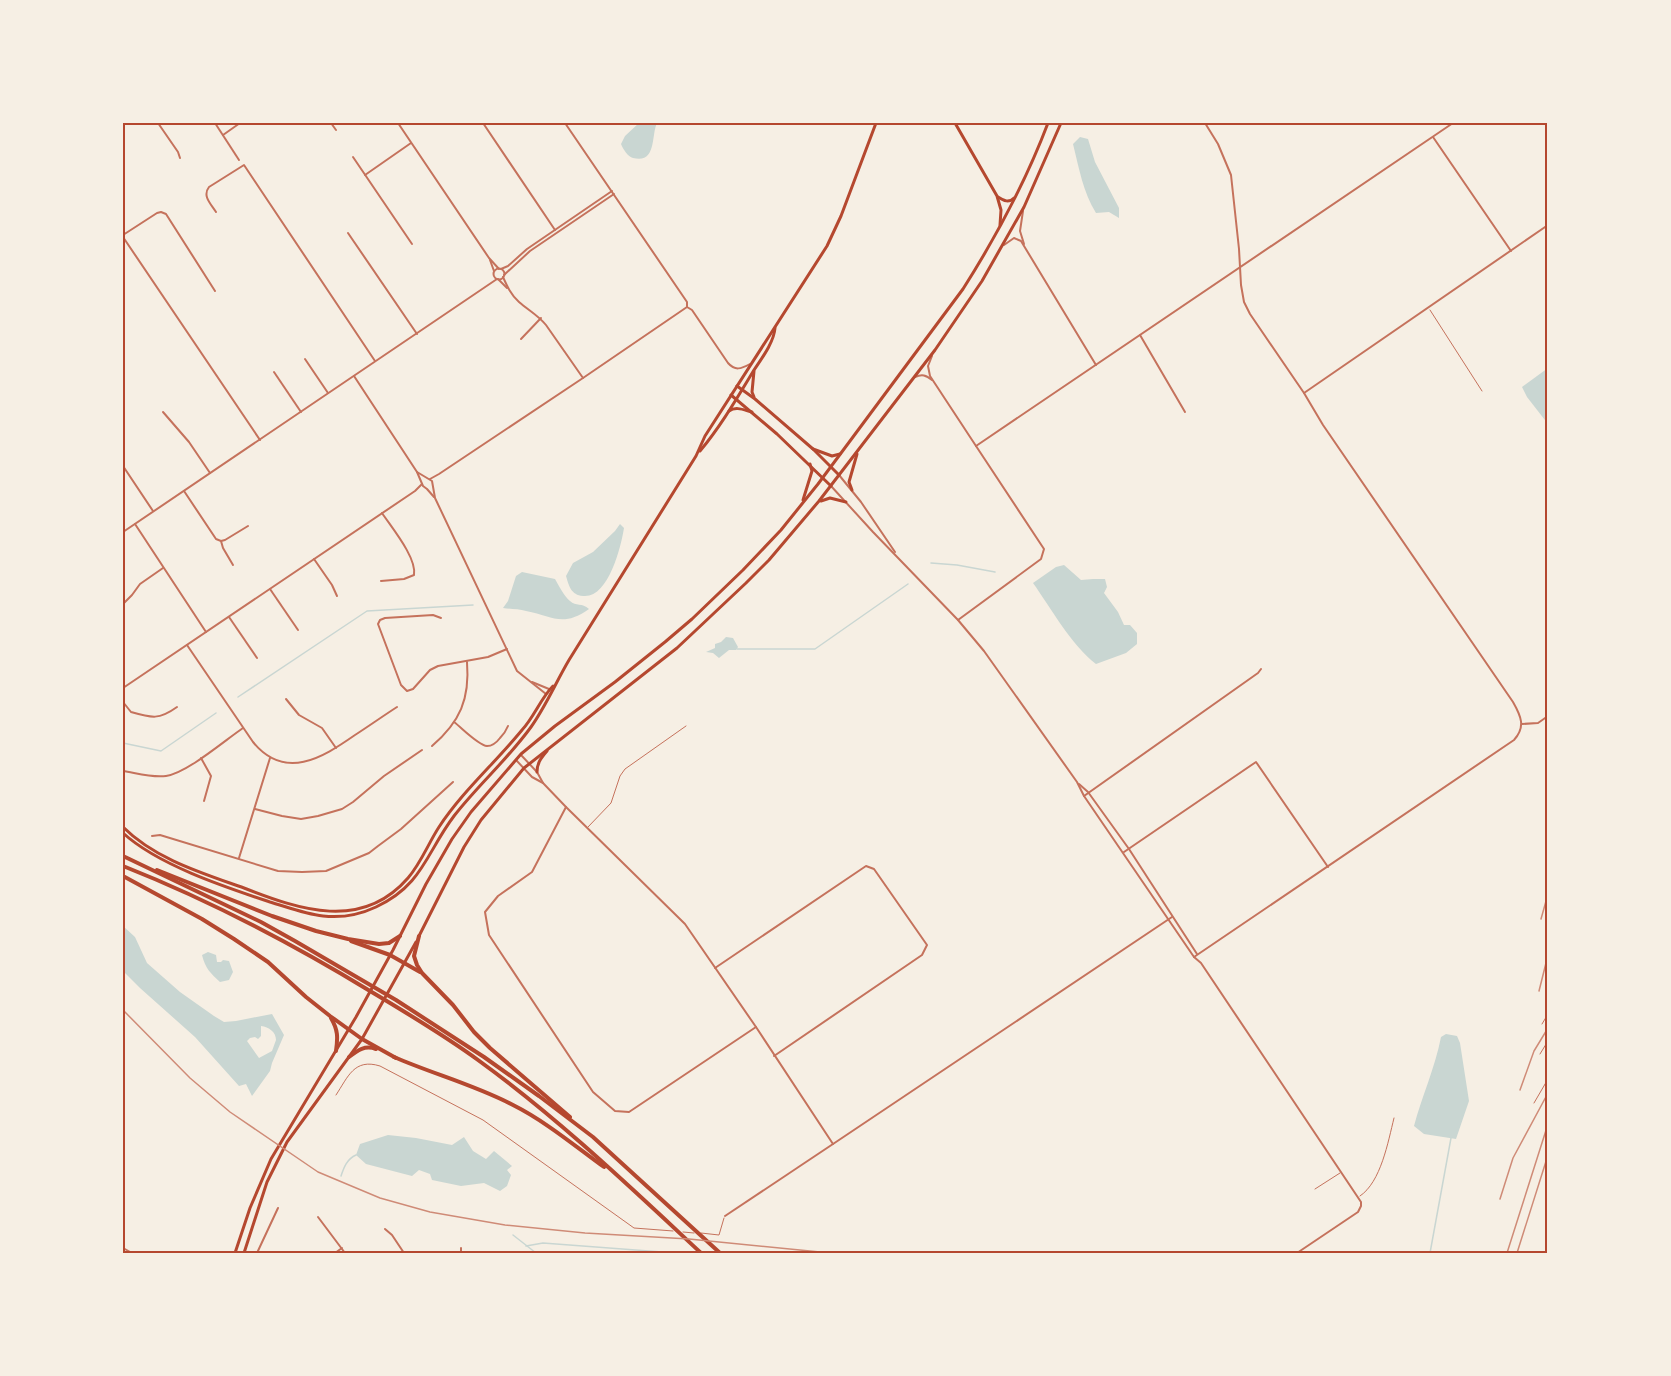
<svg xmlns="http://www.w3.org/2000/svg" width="1671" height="1376" font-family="Karla,sans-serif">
  <rect width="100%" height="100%" fill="#f6efe4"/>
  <g fill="#c9d6d2" fill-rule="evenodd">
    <path d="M639,123H657C651,135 657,164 633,158C628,157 623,149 621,144L625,136Z"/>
    <path d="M1080,137L1088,139L1095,162L1119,208V218L1109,212L1096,213C1083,192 1079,168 1073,144Z"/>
    <polygon points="1548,368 1548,424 1527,397 1522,387"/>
    <path d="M620,524L624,528C621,547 608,599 583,596C571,595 569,586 566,576L573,563L593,552L615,531Z"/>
    <path d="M1064,565L1081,580L1093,579H1105L1107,587L1104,593L1118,612L1124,625H1130L1137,633V644L1126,653L1096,664C1071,645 1051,608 1033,583L1056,567Z"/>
    <path d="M522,572L555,579C559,586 564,596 570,601C576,607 582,602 589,609C562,628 553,616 526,611C519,609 510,609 503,608L508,601L516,576Z"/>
    <polygon points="726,637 733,638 738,647 736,650 729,650 719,658 713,653 706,652 715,648 715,644 721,642"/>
    <path d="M123,926L135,937L147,963L180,992L214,1016L224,1022L236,1021L272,1014L284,1035L272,1063L270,1071L252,1096L246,1084L239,1086L195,1037L140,988L123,971ZM261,1026C269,1027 276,1032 276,1040L272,1051L259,1058L247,1041L250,1038L255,1037L258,1039L261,1036Z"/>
    <path d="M208,952L216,955L217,962H221L223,960L229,961L233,972L229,980L220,982C211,974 205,968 202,955Z"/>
    <path d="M1446,1034L1457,1036L1460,1043L1469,1101L1456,1139L1424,1134L1414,1126C1422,1096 1435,1068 1441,1037Z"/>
    <polygon points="388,1135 416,1138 452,1145 464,1137 473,1151 486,1159 494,1151 512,1166 507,1170 511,1175 507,1186 500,1191 484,1183 461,1186 432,1180 430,1174 419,1170 412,1176 366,1164 356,1155 360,1144"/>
  </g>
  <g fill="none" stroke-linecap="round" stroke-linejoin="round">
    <g stroke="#c9d6d2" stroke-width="1.5">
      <polyline points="931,563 957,565 995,572"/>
      <polyline points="737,649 815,649 908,584"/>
      <polyline points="238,697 367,611 473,605"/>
      <polyline points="123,743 161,751 216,713"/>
      <path d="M341,1176C344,1167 347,1159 356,1155"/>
      <polyline points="513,1235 536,1253"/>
      <polyline points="526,1246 543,1243 662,1252"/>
      <polyline points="1430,1253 1451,1138"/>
    </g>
    <g stroke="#c5725c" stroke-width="1">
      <polyline points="1430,310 1482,391"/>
      <polyline points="588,827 611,803 620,776 625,769 686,726"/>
      <polyline points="1548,943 1548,942"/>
      <polyline points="1542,1024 1548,1014"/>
      <polyline points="1540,1054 1548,1041"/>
      <path d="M336,1095C348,1077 354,1058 380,1066L483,1120L634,1228L673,1231"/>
      <polyline points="1534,1103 1548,1079"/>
      <polyline points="1315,1189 1340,1173"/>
      <path d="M1360,1196C1381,1182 1388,1142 1394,1118"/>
      <polyline points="683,1232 694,1233"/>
      <polyline points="701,1233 719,1235 724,1218"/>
    </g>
    <g stroke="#c5725c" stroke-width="2">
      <polyline points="158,123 178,152 180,158"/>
      <polyline points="215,123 239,160"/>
      <polyline points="331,123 336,130"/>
      <polyline points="483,123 555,230"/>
      <path d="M565,123L687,302V307L692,310L728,363C735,371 741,369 750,364"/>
      <polyline points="223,135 240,123"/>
      <polyline points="1433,137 1511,251"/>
      <polyline points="353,157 412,244"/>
      <polyline points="365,175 411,143"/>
      <polyline points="1023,211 1020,231 1024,244"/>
      <path d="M216,212C211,204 202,196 209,187L244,165L375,361"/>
      <polyline points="348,233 417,334"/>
      <polyline points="123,235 157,213 161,212 166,214 215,291"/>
      <polyline points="123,237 260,440"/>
      <polyline points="1004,245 1014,238 1021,241 1096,365"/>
      <polyline points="501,269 508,266 527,249 612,191"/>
      <polyline points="504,275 530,251 614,194"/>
      <polyline points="1140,335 1185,412"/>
      <polyline points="521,339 541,318"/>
      <polyline points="932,356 928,366 930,376 976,446"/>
      <polyline points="305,359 328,393"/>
      <polyline points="274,372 301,412"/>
      <path d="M915,377C922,374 926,375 932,380"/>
      <polyline points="583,378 687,307"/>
      <polyline points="1304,393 1548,225"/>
      <polyline points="163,412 189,442 210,473"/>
      <polyline points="123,466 153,511"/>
      <polyline points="184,491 216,539 221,541 225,540 248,526"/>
      <polyline points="135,524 206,632"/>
      <polyline points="221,541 223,548 233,565"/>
      <polyline points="314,559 332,585 337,596"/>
      <path d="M381,581L404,579L414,575C417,558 392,528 382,513"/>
      <polyline points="270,589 298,630"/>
      <polyline points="123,604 132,595 140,584 163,568"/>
      <polyline points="229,617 257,658"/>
      <polyline points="441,618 433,615 385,618 380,620 378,624 401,685 407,691 413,689 430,670 438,666 488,657 507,649"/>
      <path d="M187,645L253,742C285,781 322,758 355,735C369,726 383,716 397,707"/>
      <polyline points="286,699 299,715 322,728 336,748"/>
      <path d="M123,702L131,712C152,718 159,720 177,707"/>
      <path d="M454,722C462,728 478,745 487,746C493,746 497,742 500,738C504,734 506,731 508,726"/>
      <polyline points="1522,724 1538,723 1548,716"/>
      <path d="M432,746C460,722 470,699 467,662"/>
      <polyline points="201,758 211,776 204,801"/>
      <path d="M123,771C136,773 152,778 166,776C187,773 224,741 243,728"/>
      <polyline points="1084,796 1258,673 1261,669"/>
      <polyline points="566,807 532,872 498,896 485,912 489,935 593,1092 615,1111 629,1112 756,1027"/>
      <polyline points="255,809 282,816 301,819 318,816 342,809 353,802 384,776 422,750"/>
      <polyline points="152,836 160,835 278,871 302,872 326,871 369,853 378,846 401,829 453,782"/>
      <polyline points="1124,852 1256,762 1328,867"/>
      <polyline points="239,858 270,758"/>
      <polyline points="1194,957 1201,963 1361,1202 1361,1206 1358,1212 1297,1253"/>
      <polyline points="715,968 866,866 874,869 927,945 922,955 774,1056"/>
      <polyline points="725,1216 833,1144"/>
      <polyline points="318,1217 345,1253"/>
      <polyline points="385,1229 392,1235 404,1253"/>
      <polyline points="461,1248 461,1253"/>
      <polyline points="257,1253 278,1208"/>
      <polyline points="335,1253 342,1248"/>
    </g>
    <g stroke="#c5725c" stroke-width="2">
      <polyline points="398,123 489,258 499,269"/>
      <polyline points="490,260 494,271"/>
      <circle cx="499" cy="274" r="5.5"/>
      <polyline points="498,279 507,288"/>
      <polyline points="354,376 417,472 423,486 427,489 434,497"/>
      <polyline points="417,472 432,481 435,498 517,671 546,694"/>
      <polyline points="839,475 861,502 895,552"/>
      <path d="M430,479L439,474L583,378L546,325C538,315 528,310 519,302C511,295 507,286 503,277"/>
      <path d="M831,486L873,532L958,620L984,651L1077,782L1084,796L1194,957L1514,740C1526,727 1521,716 1513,702L1323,425L1304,393L1250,314L1244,302L1241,285L1239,249L1231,175L1218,144L1205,123"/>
      <polyline points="123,532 497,279"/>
      <polyline points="958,620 1041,559 1044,549 976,446 1453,123"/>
      <polyline points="532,682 549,689"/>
      <polyline points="123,688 415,491 422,484"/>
      <polyline points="521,755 537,772 543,783 566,807 685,924 756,1027 833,1144 1172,917"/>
      <polyline points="516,760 532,777 543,783"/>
      <polyline points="1079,784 1088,792 1129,849 1197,954"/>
      <polyline points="123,1248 132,1253"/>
    </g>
    <g stroke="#b5482f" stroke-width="3">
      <polyline points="955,123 997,196 1001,210 1000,225"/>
      <path d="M998,197C1004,201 1009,203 1014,198"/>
    </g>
    <g stroke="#b5482f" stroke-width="3">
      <polyline points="754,371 752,392 754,397"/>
      <polyline points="737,386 755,399 813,449 839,475"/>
      <polyline points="731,395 777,434 831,486"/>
      <path d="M729,411C736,406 744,410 752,412"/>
      <path d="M700,451C721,426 737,398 754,370C762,358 774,342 775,328"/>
      <path d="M123,827C155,859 202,873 244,888C300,910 362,931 408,878C421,863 428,844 439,827C462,792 495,763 522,730C534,717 541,698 553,686"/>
      <path d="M123,833C158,865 225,887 270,902C287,907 305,914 323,916C341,918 359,915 376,907C423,885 426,853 454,816C478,785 508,759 531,727C546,706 556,682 569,660C612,592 654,524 696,456L705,436L827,246L841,216L876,123"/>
    </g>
    <g stroke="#b5482f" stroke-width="3">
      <polyline points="813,449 832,456 840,454"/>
      <polyline points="852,490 849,482 857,454"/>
      <polyline points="803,500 812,471 810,464"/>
      <polyline points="821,501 830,498 846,502"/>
      <path d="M537,772C537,763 541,758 547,751"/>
      <polyline points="419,936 464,847 481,820 524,768 677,648 746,583 769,560 819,501 935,350 982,281 1024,207 1061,123"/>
      <path d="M235,1253L250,1208L271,1159L356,1017L393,950L426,884L452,839L471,812L521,754L555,726L615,682L665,642L692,619L743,570L781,530L818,484L963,289C996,237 1026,181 1048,123"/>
      <polyline points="244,1253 267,1182 287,1142 362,1039 416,942"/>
    </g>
    <g stroke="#b5482f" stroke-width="4">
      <polyline points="123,856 261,922 295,941 396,1000 484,1057 539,1096 593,1137 720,1253"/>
      <path d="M123,866C209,900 291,943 370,991C407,1013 444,1035 478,1060C558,1118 629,1186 701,1253"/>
      <polyline points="157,870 272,916 316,931 348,939 379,944 389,943 400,936"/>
      <polyline points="123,876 202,919 234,939 268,962 306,997 330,1016 362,1039 396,1058"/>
      <polyline points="419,936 414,956 417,965 422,973 453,1005 474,1032 490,1048 570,1117"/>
      <polyline points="351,941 390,955 420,972"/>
      <path d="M331,1018C338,1030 338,1037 336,1051"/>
      <path d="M349,1057C358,1050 365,1045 376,1049"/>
      <path d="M394,1057C433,1074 475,1085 513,1105C545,1121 575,1146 604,1167"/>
    </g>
    <g stroke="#cf8b77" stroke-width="1.5">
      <polyline points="1541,919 1548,894"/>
      <polyline points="1539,991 1548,955"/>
      <polyline points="123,1010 190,1078 230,1112 318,1172 380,1198 430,1212 505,1225 585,1233 689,1239 830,1253"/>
      <polyline points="1520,1090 1534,1051 1548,1028"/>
      <polyline points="1500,1199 1513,1158 1548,1093"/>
      <polyline points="1507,1253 1548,1124"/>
      <polyline points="1517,1253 1548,1155"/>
    </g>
  </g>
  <rect width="1671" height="1376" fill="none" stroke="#f6efe4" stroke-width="249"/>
  <rect x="124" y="124" width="1422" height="1128" fill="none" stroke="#b5482f" stroke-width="2"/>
</svg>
